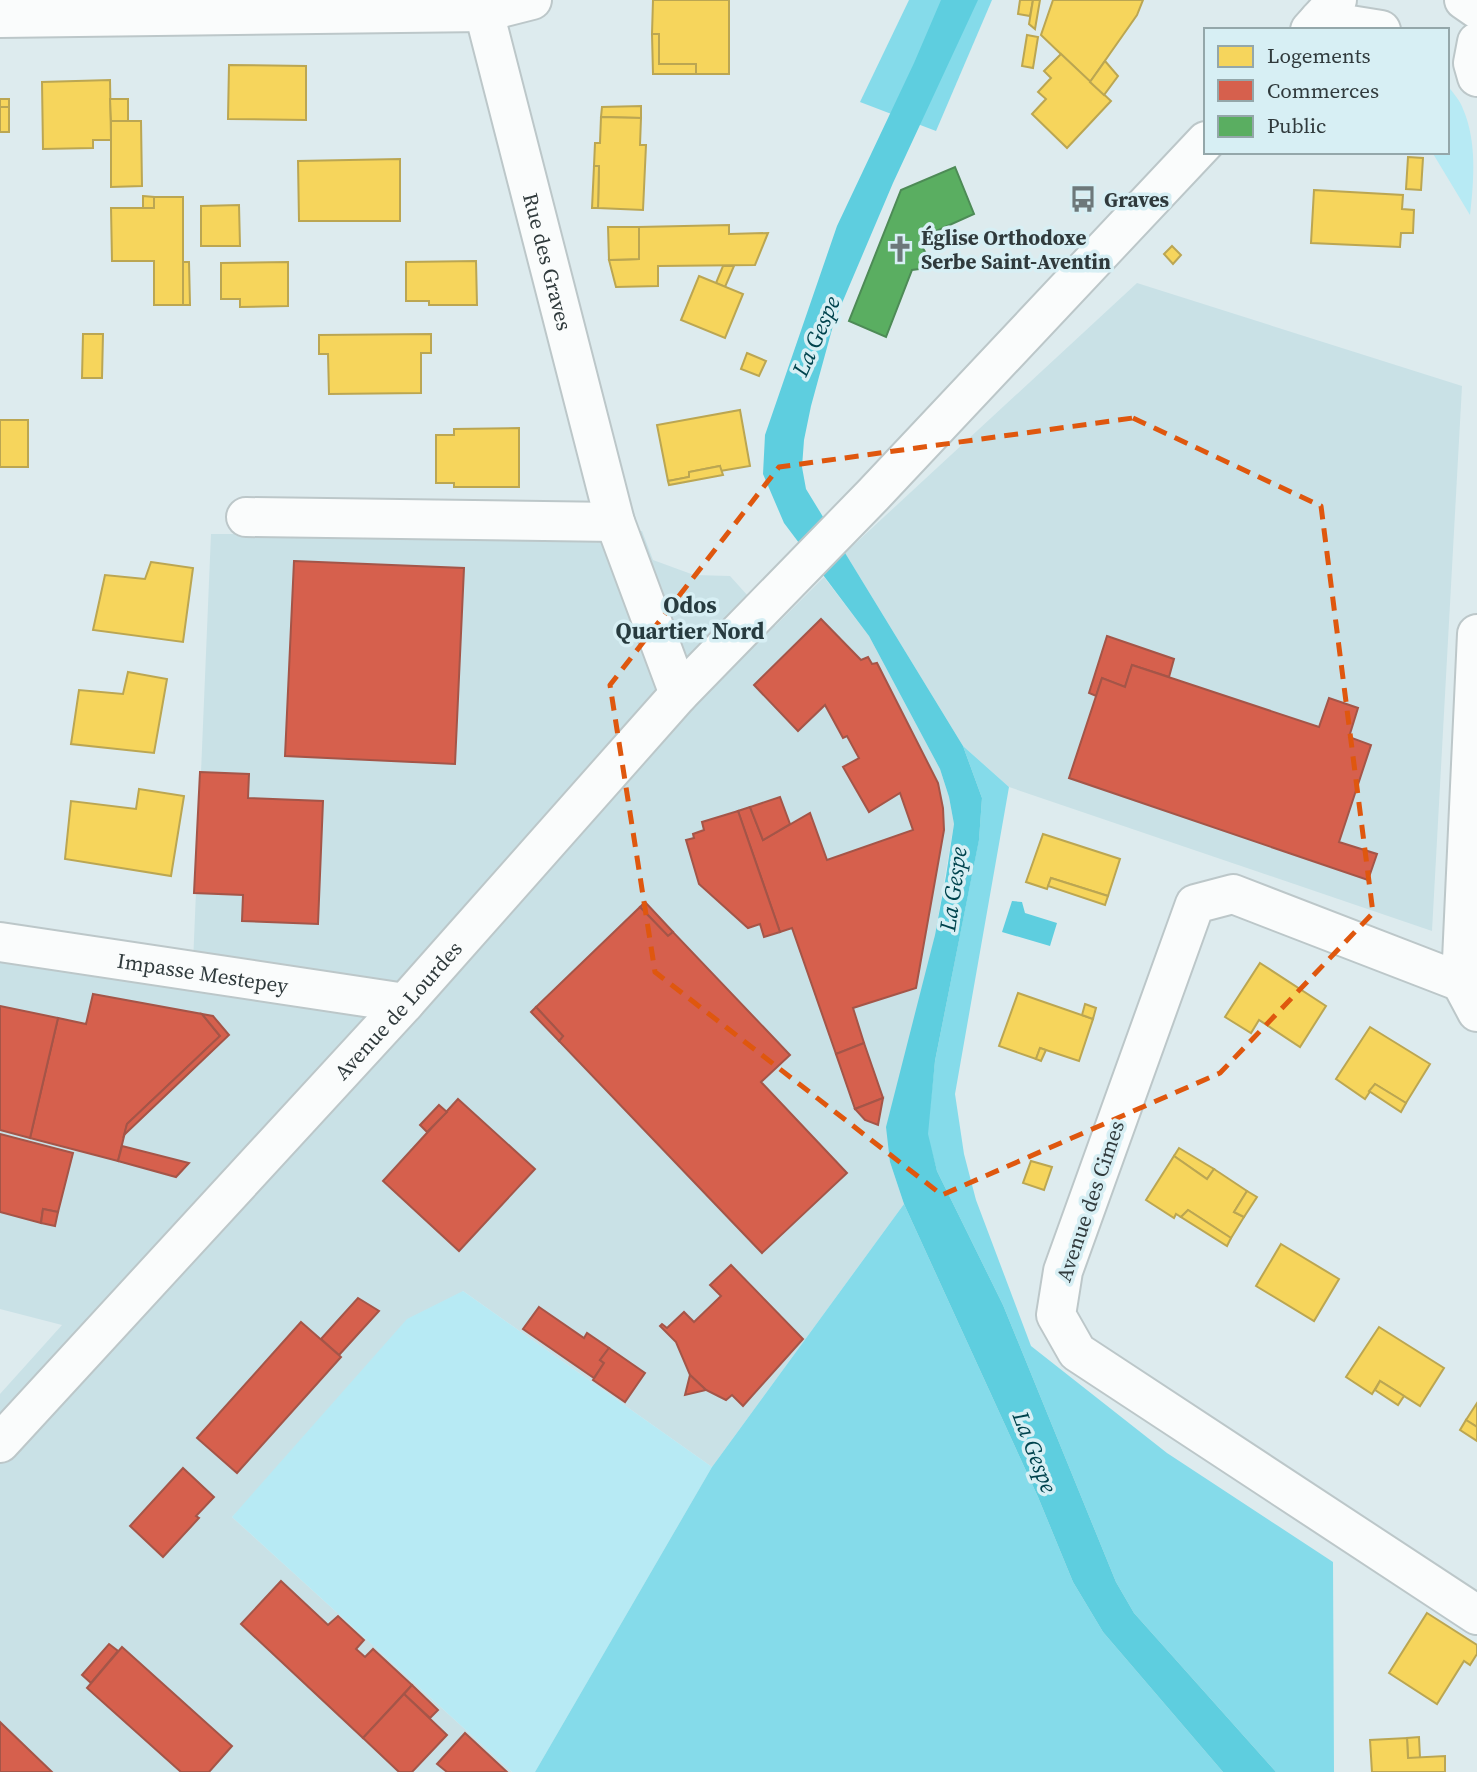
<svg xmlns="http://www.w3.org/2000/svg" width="1477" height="1772" font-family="'Source Serif 4',serif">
  <rect width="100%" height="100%" fill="#ddebee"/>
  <g fill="#c9e1e6">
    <polygon points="1137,283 1462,386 1432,931 1009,787 963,746 845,553"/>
    <polygon points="642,531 653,560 694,575 730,576 775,626 824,577 869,636 940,769 949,797 954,824 935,935 890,1162 904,1204 712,1467 463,1291 232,1517 512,1772 0,1772 0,1394 62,1325 0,1309 0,951 192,987 211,534 594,534"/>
  </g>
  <g fill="#b7eaf4">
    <path d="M1447,85C1453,93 1460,100 1463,109C1477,141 1474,180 1470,215L1432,152H1447Z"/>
    <polygon points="463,1291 712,1467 535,1772 512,1772 232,1517 407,1319"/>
  </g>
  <g fill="#85dbea">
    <polygon points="909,0 992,0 936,131 860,102"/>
    <polygon points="963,746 1009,787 955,1094 964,1154 976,1200 1031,1346 1167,1453 1333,1562 1334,1772 1276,1772 1134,1613 1116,1582 1003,1305 937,1171 927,1134 935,1061 979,839 982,798"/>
    <polygon points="904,1204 1038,1497 1073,1582 1103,1632 1223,1772 535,1772 712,1467"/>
  </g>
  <g fill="#5ecedf">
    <polygon points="941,0 978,0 893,183 834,322 811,406 804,440 802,467 806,489 963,746 982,798 979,840 935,1061 928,1134 937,1171 1003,1305 1116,1582 1134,1613 1276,1772 1223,1772 1103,1632 1073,1582 1038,1497 904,1204 890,1162 886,1127 935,935 946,876 954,824 949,797 940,769 869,636 784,523 763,474 765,435 837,226 914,63"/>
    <polygon points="1012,901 1022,902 1025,913 1057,923 1050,946 1002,932"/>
  </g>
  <g fill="#f6d55c" stroke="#bba652" stroke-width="2">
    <polygon points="653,0 729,0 729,74 696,74 696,64 659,64 659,34 652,34"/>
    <polygon points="1020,0 1033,0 1030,16 1018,14"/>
    <polygon points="1033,0 1040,0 1035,29 1029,24"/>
    <polygon points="1053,0 1143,0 1137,15 1090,82 1041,35"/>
    <polygon points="652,34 659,34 659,64 696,64 696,74 653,74"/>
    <polygon points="1027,35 1038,37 1033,68 1022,66"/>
    <polygon points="1061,54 1111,101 1067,148 1032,114 1046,99 1038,92 1051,78 1044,71"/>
    <polygon points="1105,61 1118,76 1104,95 1090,82"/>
    <polygon points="229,65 306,66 306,120 228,119"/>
    <polygon points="110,80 111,140 93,140 93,148 43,149 42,82"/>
    <rect x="0" y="99" width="9" height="8"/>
    <polygon points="110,99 128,99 128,121 111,121"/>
    <polygon points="641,106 641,118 601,117 602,107"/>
    <rect x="0" y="107" width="9" height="25"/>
    <polygon points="601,117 641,118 640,145 646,145 643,210 598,208 599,166 594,166 595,143 600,143"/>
    <polygon points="111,121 141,121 142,186 111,187"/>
    <polygon points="1408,157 1423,158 1421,190 1406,189"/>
    <polygon points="400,159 400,221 299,221 298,161"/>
    <polygon points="594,166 599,166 598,208 592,208"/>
    <polygon points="1314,190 1403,195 1402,209 1414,210 1413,233 1401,233 1400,247 1311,243"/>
    <polygon points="143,196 154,197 154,208 143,208"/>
    <polygon points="154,197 183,197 183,305 154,305 154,261 112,261 111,208 154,208"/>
    <polygon points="239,205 240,246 201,246 201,206"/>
    <polygon points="729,225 729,234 768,233 755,265 658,266 658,286 616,287 609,260 639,259 639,227"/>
    <polygon points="608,227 639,227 639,259 609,260"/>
    <polygon points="1172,246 1181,255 1173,264 1164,254"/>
    <polygon points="476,261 477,305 429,305 429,301 406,301 406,262"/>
    <polygon points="183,262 189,262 190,305 183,305"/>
    <polygon points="288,262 288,306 240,307 240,299 221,299 221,263"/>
    <polygon points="723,266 734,266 725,287 716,283"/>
    <polygon points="699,276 743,294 725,338 681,320"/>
    <polygon points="83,334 103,334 102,378 82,378"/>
    <polygon points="431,334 431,353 421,353 421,393 329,394 328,354 319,354 319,335"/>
    <polygon points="747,353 766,361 759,376 741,369"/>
    <polygon points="740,410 750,466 720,471 720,466 689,472 689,477 668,481 657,425"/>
    <rect x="0" y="420" width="28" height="47"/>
    <polygon points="519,428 519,487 454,487 454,483 436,483 436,435 454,435 454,429"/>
    <polygon points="720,466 723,475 669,485 668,481 689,477 689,472"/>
    <polygon points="151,562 193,568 183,642 93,630 105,575 145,579"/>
    <polygon points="128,672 167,679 154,753 71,744 79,690 123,694"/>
    <polygon points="139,789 184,796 171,876 65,859 71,801 136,809"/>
    <polygon points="1043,834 1120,859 1108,896 1051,878 1047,889 1026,882"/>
    <polygon points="1051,878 1108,896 1105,905 1048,886"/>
    <polygon points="1260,963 1326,1006 1300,1047 1259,1020 1251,1033 1225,1017"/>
    <polygon points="1018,993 1093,1019 1079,1061 1040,1048 1036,1059 999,1046"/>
    <polygon points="1085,1004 1096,1008 1093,1019 1082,1015"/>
    <polygon points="1370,1027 1430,1064 1406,1103 1375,1084 1365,1099 1336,1079"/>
    <polygon points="1040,1048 1046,1050 1041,1061 1036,1059"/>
    <polygon points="1375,1084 1406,1103 1401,1112 1369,1091"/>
    <polygon points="1179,1148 1214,1169 1207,1179 1174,1156"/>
    <polygon points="1174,1156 1207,1179 1214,1169 1247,1191 1234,1212 1244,1217 1231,1238 1188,1210 1181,1217 1176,1214 1174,1218 1146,1200"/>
    <polygon points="1031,1161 1052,1167 1044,1190 1023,1183"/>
    <polygon points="1247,1191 1257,1197 1244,1217 1234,1212"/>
    <polygon points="1188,1210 1231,1238 1227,1246 1181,1217"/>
    <polygon points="1281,1244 1339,1279 1314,1321 1256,1286"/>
    <polygon points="1379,1327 1444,1368 1420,1406 1380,1381 1372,1394 1346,1377"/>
    <polygon points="1380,1381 1404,1396 1398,1405 1375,1390"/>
    <polygon points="1477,1403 1477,1427 1466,1420"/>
    <polygon points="1466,1420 1477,1427 1477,1441 1460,1430"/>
    <polygon points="1427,1613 1477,1645 1477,1654 1470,1665 1464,1661 1437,1704 1389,1673"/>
    <polygon points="1419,1737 1420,1758 1408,1758 1407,1738"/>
    <polygon points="1407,1738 1408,1758 1445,1756 1445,1772 1372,1772 1370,1740"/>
  </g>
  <g fill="#d6604d" stroke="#a45548" stroke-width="2">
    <polygon points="294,561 464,568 455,764 285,756"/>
    <polygon points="821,619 861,660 868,657 872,664 877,663 938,783 943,808 944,830 916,988 853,1008 864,1043 836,1054 792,928 780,932 738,811 750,807 763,840 810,813 827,860 913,830 900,793 869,812 843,767 859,758 847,736 843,738 825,705 798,731 754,685"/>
    <polygon points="1107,636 1174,659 1169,677 1132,665 1125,687 1102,678 1096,696 1089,693"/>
    <polygon points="1132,665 1319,727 1329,698 1358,708 1349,737 1371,745 1339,842 1377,854 1368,880 1069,778 1102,678 1125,687"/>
    <polygon points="200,772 249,774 248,798 323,801 318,924 242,921 243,895 194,893"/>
    <polygon points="780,797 790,824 763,840 750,807"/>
    <polygon points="738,811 780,932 764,937 760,924 748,928 699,884 686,840 694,838 693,834 704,830 702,822"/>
    <polygon points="645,902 673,932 668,936 640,907"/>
    <polygon points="640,907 668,936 673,932 790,1055 761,1082 847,1173 762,1253 559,1041 563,1036 536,1007"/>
    <polygon points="93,994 202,1014 220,1036 127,1124 118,1161 30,1138 58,1018 86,1024"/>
    <polygon points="0,1006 58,1018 30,1138 0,1130"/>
    <polygon points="536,1007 563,1036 559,1041 531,1012"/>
    <polygon points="202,1014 213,1016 229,1035 124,1135 127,1124 220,1036"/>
    <polygon points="864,1043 883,1098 855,1109 836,1054"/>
    <polygon points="883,1098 878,1125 865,1120 855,1109"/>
    <polygon points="458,1099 535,1169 459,1251 383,1181"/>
    <polygon points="439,1105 447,1112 427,1132 420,1125"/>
    <polygon points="0,1134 73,1153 58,1212 43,1209 41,1223 0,1212"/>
    <polygon points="122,1146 189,1163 176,1177 118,1161"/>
    <polygon points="43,1209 58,1212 55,1226 41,1223"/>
    <polygon points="731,1265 803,1339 743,1406 732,1395 726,1400 706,1390 690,1375 676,1342 660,1326 662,1324 667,1328 684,1312 694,1322 721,1296 710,1285"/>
    <polygon points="358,1298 379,1311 339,1355 321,1339"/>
    <polygon points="539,1307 584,1338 587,1333 609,1348 600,1360 604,1363 594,1378 523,1329"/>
    <polygon points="301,1322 341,1357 237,1473 197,1438"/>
    <polygon points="609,1348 645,1373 625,1402 593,1380 604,1363 600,1360"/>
    <polygon points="690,1375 706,1390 685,1395"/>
    <polygon points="183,1468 214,1497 196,1516 199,1518 163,1557 130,1526"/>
    <polygon points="281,1581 328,1625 338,1616 364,1640 356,1649 365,1657 373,1649 412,1685 363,1738 241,1624"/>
    <polygon points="109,1644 118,1651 91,1683 82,1675"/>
    <polygon points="122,1647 232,1746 209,1772 181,1772 87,1688"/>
    <polygon points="412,1685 438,1710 430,1718 404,1694"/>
    <polygon points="404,1694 447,1735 412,1772 399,1772 363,1738"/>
    <polygon points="0,1722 52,1772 0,1772"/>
    <polygon points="465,1733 507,1772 447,1772 437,1764"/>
  </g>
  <polygon fill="#5aae61" stroke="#4d8b56" stroke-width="2" points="955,167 974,214 925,236 921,245 927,255 926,263 919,269 912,270 886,337 849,321 901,190"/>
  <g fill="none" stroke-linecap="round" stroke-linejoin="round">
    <defs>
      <g id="street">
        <path id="s1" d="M481,0L615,522L679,694"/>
        <polyline points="1464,0 1477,9"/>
        <polyline points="0,18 485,12 532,0"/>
        <polyline points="1319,20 1381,30"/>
        <polyline points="1477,42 1473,63 1477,77"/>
        <polyline points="246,517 615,522"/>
        <polyline points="1477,634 1461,982 1233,894 1195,904 1063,1271 1056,1315 1077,1352 1477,1615"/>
        <path id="s2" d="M0,942L405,1003"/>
        <polyline points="1461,982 1477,1012"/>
      </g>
      <g id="secondary">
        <polyline points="1310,30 1337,0"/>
        <path id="s3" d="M0,1443L405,1003L679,694L873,495L1206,141"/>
      </g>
    </defs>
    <use href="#street" stroke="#bcc7c9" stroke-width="42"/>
    <use href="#secondary" stroke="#bcc7c9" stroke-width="42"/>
    <use href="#street" stroke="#fafcfc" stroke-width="38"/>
    <use href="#secondary" stroke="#fafcfc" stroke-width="38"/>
  </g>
  <path fill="none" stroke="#df570e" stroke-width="5" stroke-dasharray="14 9" stroke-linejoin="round" d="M1133,418L1321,506L1373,913L1220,1073L942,1195L655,972L610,685L779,467Z"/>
  <defs>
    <symbol id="bus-bare" viewBox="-9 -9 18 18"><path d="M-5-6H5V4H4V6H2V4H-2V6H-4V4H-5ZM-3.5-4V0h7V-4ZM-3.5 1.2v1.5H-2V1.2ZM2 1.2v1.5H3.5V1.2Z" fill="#6d787a" stroke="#d7eff4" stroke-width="2.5" paint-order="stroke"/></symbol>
    <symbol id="church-bare" viewBox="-9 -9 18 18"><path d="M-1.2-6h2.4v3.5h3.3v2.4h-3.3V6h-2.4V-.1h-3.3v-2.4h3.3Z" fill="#6d787a" stroke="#d7eff4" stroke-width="2.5" paint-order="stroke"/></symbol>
  </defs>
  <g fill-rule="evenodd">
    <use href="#bus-bare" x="1064" y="180" width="38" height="38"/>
    <use href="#church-bare" x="881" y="230" width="38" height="38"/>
  </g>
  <g text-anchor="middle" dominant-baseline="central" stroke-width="7" stroke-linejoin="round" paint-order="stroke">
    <g font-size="21" font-weight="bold" fill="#303a3c" stroke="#d7eff4" text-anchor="start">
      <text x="1104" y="199">Graves</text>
      <text x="921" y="237">Église Orthodoxe<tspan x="921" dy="24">Serbe Saint-Aventin</tspan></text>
    </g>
    <g font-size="21" fill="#303a3c" stroke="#d7eff4">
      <text stroke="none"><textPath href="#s1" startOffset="270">Rue des Graves</textPath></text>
      <text stroke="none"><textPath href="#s2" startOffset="205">Impasse Mestepey</textPath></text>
      <text stroke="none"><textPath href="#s3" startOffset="588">Avenue de Lourdes</textPath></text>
      <text transform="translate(1090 1201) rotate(-71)">Avenue des Cimes</text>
    </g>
    <g font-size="23" font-style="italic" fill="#00434d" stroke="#d7eff4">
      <text transform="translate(816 336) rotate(-66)">La Gespe</text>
      <text transform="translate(953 889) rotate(-82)">La Gespe</text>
      <text transform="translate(1035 1452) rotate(69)">La Gespe</text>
    </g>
    <g font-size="23" font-weight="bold" fill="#273b3f" stroke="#d7eff4">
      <text x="690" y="605">Odos<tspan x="690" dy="26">Quartier Nord</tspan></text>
    </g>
  </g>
  <rect x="1204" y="28" width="245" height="126" fill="#d7eff4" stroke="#94a7aa" stroke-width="2"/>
  <rect x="1218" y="46" width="35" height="21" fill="#f6d55c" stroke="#94a7aa" stroke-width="2"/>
  <text x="1267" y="63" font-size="21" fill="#303a3c">Logements</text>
  <rect x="1218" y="80" width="35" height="21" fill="#d6604d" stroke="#94a7aa" stroke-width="2"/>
  <text x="1267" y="98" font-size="21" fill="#303a3c">Commerces</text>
  <rect x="1218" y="116" width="35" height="21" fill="#5aae61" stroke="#94a7aa" stroke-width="2"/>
  <text x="1267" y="133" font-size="21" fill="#303a3c">Public</text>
</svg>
